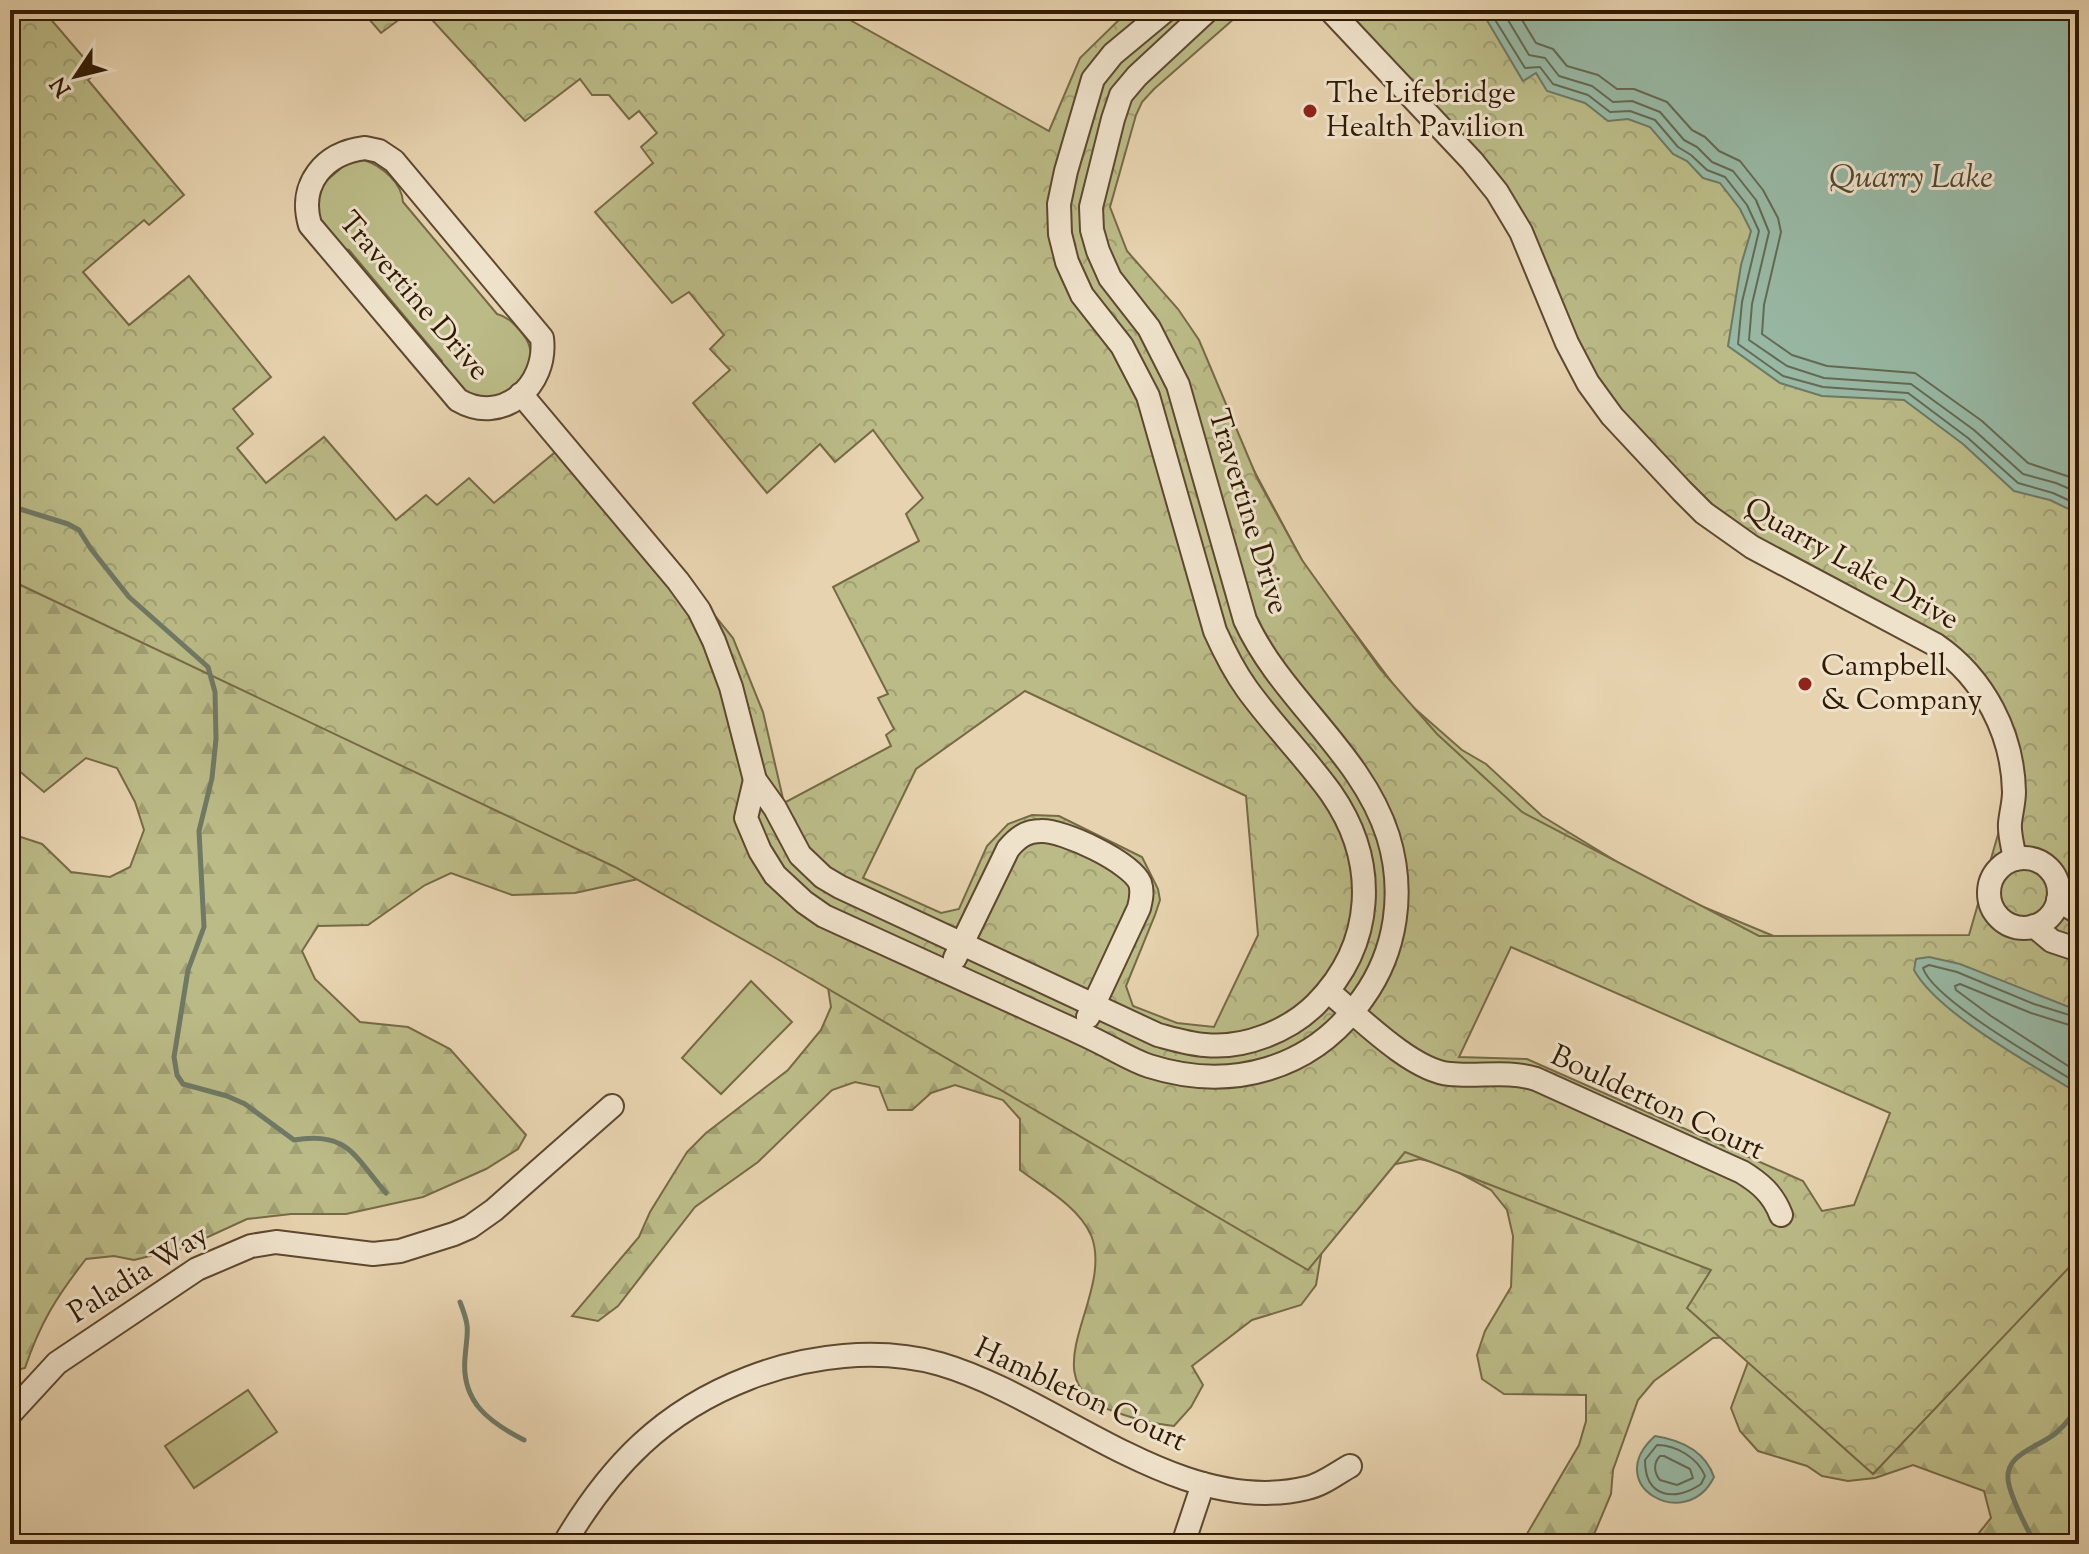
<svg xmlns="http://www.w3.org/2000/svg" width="2089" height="1554" font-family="'Sorts Mill Goudy',serif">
  <defs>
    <pattern id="forest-firs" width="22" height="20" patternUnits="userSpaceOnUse" patternTransform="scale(2)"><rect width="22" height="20" fill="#bbbb87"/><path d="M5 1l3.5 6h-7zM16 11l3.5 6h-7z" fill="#a1a073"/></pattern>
    <pattern id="park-crowns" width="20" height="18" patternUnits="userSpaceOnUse" patternTransform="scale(2)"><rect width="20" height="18" fill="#bbbb87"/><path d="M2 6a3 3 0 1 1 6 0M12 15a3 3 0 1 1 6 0" fill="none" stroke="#a1a073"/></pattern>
  </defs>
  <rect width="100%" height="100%" fill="#e7d3af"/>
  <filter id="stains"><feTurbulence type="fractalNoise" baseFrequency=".0025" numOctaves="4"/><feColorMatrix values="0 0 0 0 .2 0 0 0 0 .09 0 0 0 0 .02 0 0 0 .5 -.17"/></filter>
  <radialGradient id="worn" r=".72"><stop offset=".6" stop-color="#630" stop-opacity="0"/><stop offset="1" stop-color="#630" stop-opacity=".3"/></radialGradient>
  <g fill="#bbbb87" stroke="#766a46" stroke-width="2">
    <path d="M364,160C382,166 402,183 403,202L497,314C509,317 514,324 522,333C541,355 527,386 503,397C495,400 485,401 477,403L441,371L442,361L349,250L337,247L314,213L319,187L347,163Z"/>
    <polygon points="751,981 792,1022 721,1094 682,1058"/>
    <polygon points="248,1390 277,1432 194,1488 165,1446"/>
  </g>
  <g fill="url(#forest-firs)" stroke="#766a46" stroke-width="2">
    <path d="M10,438L632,870L638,879L575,893L512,895L451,873L425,885L368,925L318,926L302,951L315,979L360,1022L408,1027L450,1049L526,1135L518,1149L486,1169L423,1197L346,1214H291L247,1219L186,1247L134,1260L114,1256L86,1259C57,1296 40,1323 25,1368L10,1372V842L21,837L42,844L71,872L110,877L130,867L144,830L135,802L117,768L86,758L44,792L10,763Z"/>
    <path d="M1243,450L1305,566L1405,700L1462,750L1486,764L1542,816L1665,891L1781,939L2079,1118V1544H1970L1991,1518L1984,1491L1913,1465L1875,1478L1848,1481L1822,1476L1807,1466L1758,1451L1740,1431L1731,1408L1748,1362L1738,1337L1713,1338L1654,1381L1638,1400L1613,1470L1611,1494L1590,1544H1521L1579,1445L1586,1421V1395L1504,1394L1482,1379L1477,1355L1485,1331L1511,1287L1513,1236L1507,1210L1491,1190L1445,1165L1420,1159L1396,1164L1371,1174L1325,1232L1316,1285L1301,1305L1252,1320L1192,1366L1203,1385L1191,1407L1174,1426C1153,1424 1135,1419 1115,1412C1024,1381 1116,1297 1091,1235C1078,1206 1044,1188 1020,1170V1119L1003,1100L955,1085L931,1093L912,1110H888L879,1087L855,1082L832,1090L758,1162L695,1207L618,1306L598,1321L572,1316L639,1237L650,1212L687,1152L706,1133L788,1070L821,1030L831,1007L827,981L791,923L1333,1070L1803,1295L1913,1103L1420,856Z"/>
  </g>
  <g fill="url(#park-crowns)" stroke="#766a46" stroke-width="2" fill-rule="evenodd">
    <path d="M10,10H43L96,72L88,80L184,195L149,225L144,220L83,272L129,325L189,276L271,377L233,409L253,434L237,448L266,483L324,437L396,520L426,495L437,505L469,478L494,503L571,439L733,638L763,712L784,803L891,746L886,735L894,729L878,698L888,694L833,587L919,541L906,514L923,498L873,430L835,462L820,444L767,493L693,403L730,370L710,349L724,335L689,292L672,303L595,212L653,163L641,147L657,133L639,111L629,119L609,95H592L580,79L525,121L423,10H832L1049,131L1080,58L1129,10H1244L1154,89L1142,102L1136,115L1110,207L1127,251L1178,309L1199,340L1258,480L1302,560L1380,669L1437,734L1522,812L1759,936L1969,935L1999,831L2005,791L2002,753L1991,722L1965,681L1931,653L1746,556L1606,422L1514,235L1490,196L1322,10H2079V1257L1873,1474L1687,1308L1711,1270L1405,1152L1308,1270L772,956L615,867L10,580ZM1025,691L1246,796L1258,935L1214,1027L1177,1023L1133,1006L1126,986L1155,915L1160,900L1158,889L1142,857L1059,816L1032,815L1008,824L987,846L959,909L941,913L863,878L916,769ZM1511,947L1890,1113L1854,1205L1822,1211L1803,1181L1527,1059L1459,1057Z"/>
    <polygon points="361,10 412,10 381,33"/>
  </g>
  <g fill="#98b9a5" stroke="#6f7965" stroke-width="2">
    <polygon points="1474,10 2079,10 2079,514 2050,500 2014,491 1963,444 1904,400 1822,396 1780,383 1728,346 1741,265 1751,231 1740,209 1720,183 1703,178 1687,161 1673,154 1650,127 1628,119 1608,121 1585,103 1547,91 1536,73 1523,81 1485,17"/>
    <path d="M1929,957L1960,964L2079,1011V1094C2035,1066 1938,1014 1914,970L1916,959Z"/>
    <path d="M1655,1436C1681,1440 1705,1451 1714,1477C1686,1534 1600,1485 1655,1436Z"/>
  </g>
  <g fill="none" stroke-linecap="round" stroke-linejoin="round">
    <g stroke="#646a54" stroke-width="2">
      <polyline points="1489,10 1525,68 1540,67 1553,84 1588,95 1610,112 1630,111 1655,120 1678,147 1691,155 1707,170 1725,177 1747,205 1759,231 1742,302 1738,344 1783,376 1823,387 1908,393 1968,438 2018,483 2053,493 2079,505"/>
      <polyline points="1502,10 1529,55 1545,58 1559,76 1592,86 1613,102 1632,101 1660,112 1684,140 1697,147 1712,162 1733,171 1756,200 1769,232 1752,304 1749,340 1787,366 1824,378 1911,384 1974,430 2023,474 2056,483 2079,493"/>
      <polyline points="1516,10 1536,43 1553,49 1567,66 1598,75 1617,89 1634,89 1667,102 1692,130 1705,137 1719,151 1740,161 1763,190 1778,218 1781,232 1764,305 1762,334 1792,355 1827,366 1915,373 1982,421 2028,463 2079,480"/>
      <path d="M2079,1018L2034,1004L1957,972L1929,965L1923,968C1933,1000 2047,1064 2079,1084"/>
      <polyline points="2079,1028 2031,1013 1960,984 1955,986 1956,990 1991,1016 2079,1073"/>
      <path d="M1657,1445C1676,1445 1698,1458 1705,1476L1701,1484C1675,1502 1645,1498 1645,1460Z"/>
      <path d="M1660,1456H1664L1690,1469L1693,1478L1677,1485L1660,1480C1654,1473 1653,1463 1660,1456Z"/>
    </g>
    <g stroke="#6f7965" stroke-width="5">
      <path d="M10,503L20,509L68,524L79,530L91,549L129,597L208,667L215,692L216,739L212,778L199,831L204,927L188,970L174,1057L177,1075L183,1084L227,1096L245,1104L294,1140C348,1131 354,1156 386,1193"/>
      <path d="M460,1302C471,1330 467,1330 465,1358C461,1402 489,1422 524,1440"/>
      <path d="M2035,1544C2026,1526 2014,1505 2009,1485C2001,1454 2038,1448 2056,1433C2066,1424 2074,1415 2079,1403"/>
    </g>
    <defs>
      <g id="minor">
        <path d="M1330,10L1472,161L1497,192L1521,232L1567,343L1588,383L1612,416L1682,491L1704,513L1752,547L1936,645C1984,678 2013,734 2014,792C2014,802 2011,813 2010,823C2009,834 2013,847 2015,859"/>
        <path d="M365,148L379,151L394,161L542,338C548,386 502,426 458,400L310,225C298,184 324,153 365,148Z"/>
        <path d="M521,394L678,581L699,610L714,641L731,687L755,780L775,808L800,855L823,877L840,887L1158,1035C1173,1039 1189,1044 1205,1045C1244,1049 1289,1031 1316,1004C1375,944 1379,862 1331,793C1305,757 1273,725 1247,689C1234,671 1224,651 1215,631L1148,396L1122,346L1082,295L1067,262L1060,234L1059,204L1066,171L1093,79L1113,54L1166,10"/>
        <path d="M755,780L746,818L760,851L775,875L804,902L824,916C892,947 960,978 1028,1009C1054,1021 1080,1032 1105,1045C1119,1052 1134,1061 1149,1066C1231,1092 1313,1070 1363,998C1397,951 1405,891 1388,836C1361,752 1281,699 1245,620L1178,385L1149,328L1110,278L1098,251L1092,230L1091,207L1113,119L1121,95L1137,76L1208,10"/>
        <circle cx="2024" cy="893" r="35"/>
        <polyline points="2058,900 2079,913"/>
        <polyline points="2034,926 2052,941 2079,950"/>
        <path d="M955,958L1008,849C1017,838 1026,831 1041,831C1063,830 1131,862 1140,883C1143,892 1141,900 1139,908L1088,1017"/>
        <path d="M1328,991C1358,1016 1412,1071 1450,1074C1479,1077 1507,1070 1536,1079L1742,1172C1760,1183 1773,1194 1781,1215"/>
        <polyline points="10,1414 57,1363 197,1269 251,1246 276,1242 373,1254 400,1251 454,1234 470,1227 494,1210 612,1106"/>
        <path d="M564,1544C610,1466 663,1411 749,1378C808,1355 879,1347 940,1364C1057,1398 1180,1519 1307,1488C1322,1485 1337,1473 1350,1466"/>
        <polyline points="1183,1544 1203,1484"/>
      </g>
    </defs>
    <use href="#minor" stroke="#5e482f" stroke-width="26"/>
    <use href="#minor" stroke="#efe2cb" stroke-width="22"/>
  </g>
  <g fill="#8f2418" stroke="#efe2cb" stroke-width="3">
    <circle cx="1310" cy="111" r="8"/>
    <circle cx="1805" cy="684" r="8"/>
  </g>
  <g text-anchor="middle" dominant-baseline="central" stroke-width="6" stroke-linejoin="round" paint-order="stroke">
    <g font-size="30" fill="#311a04" stroke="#efe2cb" text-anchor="start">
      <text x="1326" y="94">The Lifebridge<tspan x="1326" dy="34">Health Pavilion</tspan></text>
      <text x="1821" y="667">Campbell<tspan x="1821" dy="34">&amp; Company</tspan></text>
    </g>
    <g font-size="30" fill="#311a04" stroke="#efe2cb">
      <text transform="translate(413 297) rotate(49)">Travertine Drive</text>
      <text transform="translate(1247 512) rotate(73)">Travertine Drive</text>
      <text transform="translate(1851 565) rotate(29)">Quarry Lake Drive</text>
      <text transform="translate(1657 1104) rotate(25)">Boulderton Court</text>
      <text transform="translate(139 1275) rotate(-32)">Paladia Way</text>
      <text transform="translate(1080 1396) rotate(25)">Hambleton Court</text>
    </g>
    <g font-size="32" font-style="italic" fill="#504a34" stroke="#efe2cb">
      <text x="1911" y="179">Quarry Lake</text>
    </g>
  </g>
  <rect width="2089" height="1554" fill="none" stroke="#e7d3af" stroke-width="40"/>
  <rect x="12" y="12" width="2065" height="1530" fill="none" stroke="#311a04" stroke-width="4"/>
  <rect x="20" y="20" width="2049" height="1514" fill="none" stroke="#311a04" stroke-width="2"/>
  <g transform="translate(76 76) rotate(235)" stroke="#efe2cb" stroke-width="6" paint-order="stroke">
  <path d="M0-6L14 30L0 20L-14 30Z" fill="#311a04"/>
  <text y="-12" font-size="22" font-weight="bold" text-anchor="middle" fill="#311a04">N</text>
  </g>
  <rect width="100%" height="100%" filter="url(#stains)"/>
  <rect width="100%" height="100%" fill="url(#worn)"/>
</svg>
